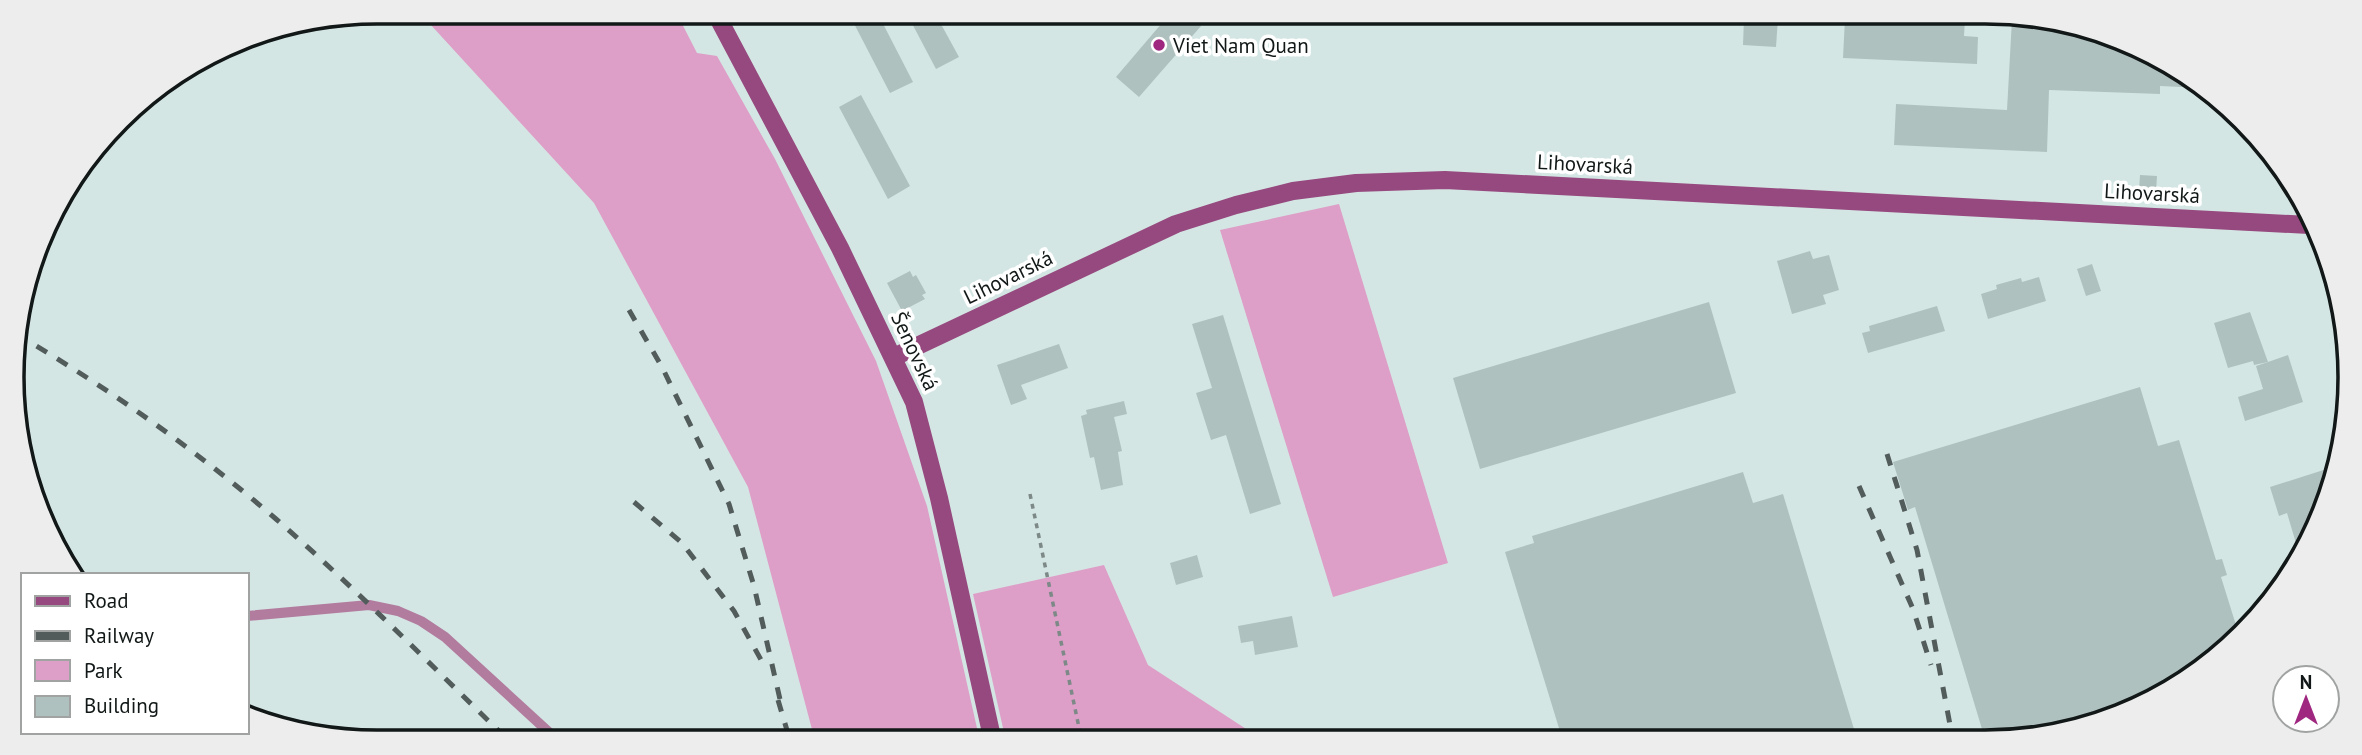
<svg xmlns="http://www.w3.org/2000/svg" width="2362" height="755" font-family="'PT Sans',sans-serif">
  <rect width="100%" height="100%" fill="#d4e6e4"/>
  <g fill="#dd9fc7">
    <polygon points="419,12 677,14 697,53 717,56 775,159 876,361 927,506 979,737 814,737 748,487 594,203"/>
    <polygon points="1339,204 1448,563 1333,597 1220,230"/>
    <polygon points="1104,565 1148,665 1260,738 1005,737 973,594"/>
  </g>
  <g fill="#afc1bf">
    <polygon points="849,14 878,14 913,82 890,93"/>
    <polygon points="907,14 936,15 959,57 936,69"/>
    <polygon points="1168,16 1190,16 1201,26 1139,97 1116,77"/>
    <polygon points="1744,18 1778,18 1776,47 1743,45"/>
    <polygon points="1845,18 1965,19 1964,36 1978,37 1977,64 1843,58"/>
    <polygon points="2012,19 2056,19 2162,63 2162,69 2177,70 2188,74 2202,88 2160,86 2160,94 2049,90 2047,152 1894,145 1896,104 2007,110"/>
    <polygon points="861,95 910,186 888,199 839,107"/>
    <polygon points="2140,175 2157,176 2156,192 2139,191"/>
    <polygon points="1810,251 1813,259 1829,255 1839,290 1823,295 1826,304 1792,314 1777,261"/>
    <polygon points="2092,264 2101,291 2086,296 2077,269"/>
    <polygon points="910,271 913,277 916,275 926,293 922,295 925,299 902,311 887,283"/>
    <polygon points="2039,277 2046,301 1988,319 1981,294 1997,289 1996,285 2021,278 2022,282"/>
    <polygon points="1709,302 1736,393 1480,469 1453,378"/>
    <polygon points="1937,306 1945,331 1868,353 1862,333 1870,331 1869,326"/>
    <polygon points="2250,312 2268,362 2288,355 2303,402 2245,421 2238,397 2263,389 2256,366 2268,362 2254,365 2253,361 2228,368 2214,323"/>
    <polygon points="1223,315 1281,504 1250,514 1226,435 1211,440 1196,393 1212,388 1192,324"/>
    <polygon points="1059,344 1068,368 1021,385 1027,399 1011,405 997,365"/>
    <polygon points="2140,387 2158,446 2179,440 2216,560 2222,559 2227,575 2221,577 2240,638 2146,705 2033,740 1985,739 1915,507 1908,510 1893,462"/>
    <polygon points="1124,401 1127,414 1114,417 1122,451 1118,452 1123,485 1101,490 1094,457 1090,458 1081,416 1087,414 1086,410"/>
    <polygon points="2336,466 2301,560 2287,513 2279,516 2270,487"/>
    <polygon points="1743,472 1753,503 1783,494 1857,739 1562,738 1505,552 1534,543 1532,536"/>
    <polygon points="1197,555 1203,577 1176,585 1170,563"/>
    <polygon points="1292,616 1298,647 1255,655 1253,641 1241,643 1238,626"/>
  </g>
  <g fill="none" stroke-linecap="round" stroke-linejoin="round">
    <polyline stroke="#7c8987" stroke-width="3.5" stroke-dasharray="5 5" stroke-linecap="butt" points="1030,494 1081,737"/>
    <polyline stroke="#b27c9f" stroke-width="10" points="247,616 369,605 398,611 421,621 445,637 553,736"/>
    <g stroke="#96497e" stroke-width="18">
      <polyline points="716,14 840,248 914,402 939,498 992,737"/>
      <polyline points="894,357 1176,224 1236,205 1293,191 1356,183 1445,180 2309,225"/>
    </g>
    <g stroke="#515c5b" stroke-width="5" stroke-dasharray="12 12" stroke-linecap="butt">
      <polyline points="629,310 662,367 729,504 754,586 782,708"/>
      <path d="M16,334C107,387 196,450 276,519C355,588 429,663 504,736"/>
      <polyline points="1887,454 1917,550 1951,730"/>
      <polyline points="1859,486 1913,609 1931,665"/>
      <polyline points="634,502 682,543 734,611 765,667"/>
      <polyline points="778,700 789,737"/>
    </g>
  </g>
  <circle fill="#9f2780" stroke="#fff" stroke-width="2.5" cx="1159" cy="45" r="7"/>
  <g text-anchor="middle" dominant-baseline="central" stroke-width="7" stroke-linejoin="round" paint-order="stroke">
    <g font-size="21" fill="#111817" stroke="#fff" text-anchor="start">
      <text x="1173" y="45">Viet Nam Quan</text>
    </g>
    <g font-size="21" fill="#111817" stroke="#fff">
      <text transform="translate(1585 164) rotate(3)">Lihovarská</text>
      <text transform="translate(2152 193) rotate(3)">Lihovarská</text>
      <text transform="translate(1008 277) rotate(-26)">Lihovarská</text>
      <text transform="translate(915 351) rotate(65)">Šenovská</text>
    </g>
  </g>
  <path d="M0 0H2362V755H0ZM377 24H1985A353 353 0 0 1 2338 377V377A353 353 0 0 1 1985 730H377A353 353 0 0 1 24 377V377A353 353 0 0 1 377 24Z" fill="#ecedec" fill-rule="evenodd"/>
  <path fill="none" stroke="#111817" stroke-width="3.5" d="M377 24H1985A353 353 0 0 1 2338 377V377A353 353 0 0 1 1985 730H377A353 353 0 0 1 24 377V377A353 353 0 0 1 377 24Z"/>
  <rect x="21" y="573" width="228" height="161" fill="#ffffff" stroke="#a0a3a2" stroke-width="2"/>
  <rect x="35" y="596" width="35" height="10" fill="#96497e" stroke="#a0a3a2" stroke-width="2"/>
  <text x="84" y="608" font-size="21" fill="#111817">Road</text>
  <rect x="35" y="631" width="35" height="10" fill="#515c5b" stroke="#a0a3a2" stroke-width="2"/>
  <text x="84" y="643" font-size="21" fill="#111817">Railway</text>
  <rect x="35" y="660" width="35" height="21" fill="#dd9fc7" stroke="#a0a3a2" stroke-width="2"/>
  <text x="84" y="678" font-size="21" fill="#111817">Park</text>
  <rect x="35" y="696" width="35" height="21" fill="#afc1bf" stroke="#a0a3a2" stroke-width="2"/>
  <text x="84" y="713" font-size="21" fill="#111817">Building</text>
  <g transform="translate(2306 699)"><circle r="33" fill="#ffffff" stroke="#a0a3a2" stroke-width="2"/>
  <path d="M0-5L12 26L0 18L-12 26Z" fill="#9f2780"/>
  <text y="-10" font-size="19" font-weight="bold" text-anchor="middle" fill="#111817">N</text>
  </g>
</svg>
